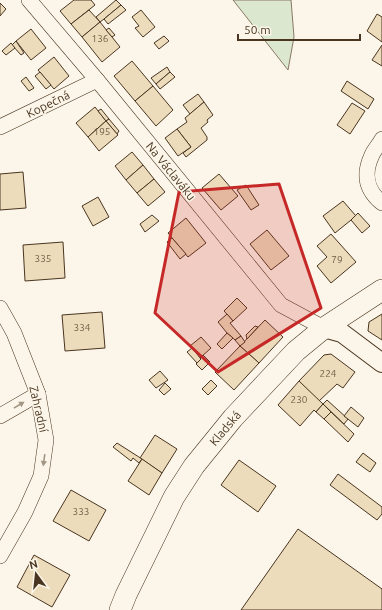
<svg xmlns="http://www.w3.org/2000/svg" width="382" height="610" font-family="Ubuntu,sans-serif">
  <rect width="100%" height="100%" fill="#fbf6e9"/>
  <polygon fill="#dce7d0" stroke="#887966" points="233,0 291,0 294,37 288,70"/>
  <g fill="#ecdcbc" stroke="#4a3520">
    <polygon points="74,0 91,0 95,5 71,24 60,11"/>
    <polygon points="116,0 121,5 104,19 100,22 96,17"/>
    <polygon points="0,3 6,9 0,16"/>
    <polygon points="121,5 126,10 108,24 104,19"/>
    <polygon points="89,10 100,22 82,37 71,24"/>
    <polygon points="141,10 155,27 143,37 135,28 139,26 132,17"/>
    <polygon points="377,14 382,17 382,42 367,31"/>
    <polygon points="100,22 120,47 102,62 82,37"/>
    <polygon points="109,28 115,35 112,37 106,30"/>
    <polygon points="31,29 46,48 31,60 16,41"/>
    <polygon points="164,36 169,41 159,49 154,43"/>
    <polygon points="16,41 24,53 21,55 12,45"/>
    <polygon points="11,43 15,48 6,55 2,51"/>
    <polygon points="382,45 382,66 372,60"/>
    <polygon points="54,57 69,76 54,89 38,70"/>
    <polygon points="132,61 153,86 135,101 114,76"/>
    <polygon points="167,67 170,72 156,84 151,78"/>
    <polygon points="40,72 51,85 46,89 35,76"/>
    <polygon points="170,72 175,77 160,89 156,84"/>
    <polygon points="26,77 34,88 29,91 21,81"/>
    <polygon points="347,81 374,99 368,109 341,91"/>
    <polygon points="153,86 173,110 156,126 135,101"/>
    <polygon points="198,94 204,102 190,114 183,105"/>
    <polygon points="204,102 213,115 207,120 208,122 201,128 207,137 207,140 186,157 183,153 191,147 177,129 187,122 185,118"/>
    <polygon points="352,103 365,111 350,134 337,125"/>
    <polygon points="95,107 106,121 88,137 76,123"/>
    <polygon points="101,109 109,119 106,121 98,111"/>
    <polygon points="109,119 119,131 117,134 106,121"/>
    <polygon points="106,121 118,135 99,151 88,137"/>
    <polygon points="177,129 191,147 178,156 165,138"/>
    <polygon points="132,152 143,165 126,180 115,166"/>
    <polygon points="143,165 154,179 137,193 126,180"/>
    <polygon points="23,172 26,208 0,210 0,174"/>
    <polygon points="219,174 238,196 221,210 202,188"/>
    <polygon points="154,179 165,192 148,206 137,193"/>
    <polygon points="246,185 259,205 251,210 237,190"/>
    <polygon points="98,197 109,217 93,226 82,206"/>
    <polygon points="343,201 356,216 335,233 323,216"/>
    <polygon points="358,213 370,226 362,233 351,220"/>
    <polygon points="152,215 159,221 145,232 140,224"/>
    <polygon points="186,218 206,243 188,257 168,233"/>
    <polygon points="267,230 289,256 271,270 250,244"/>
    <polygon points="331,234 356,262 331,283 317,266 327,257 317,246"/>
    <polygon points="172,238 186,254 180,259 167,242"/>
    <polygon points="63,242 65,278 25,281 23,245"/>
    <polygon points="237,298 247,308 233,321 224,311"/>
    <polygon points="102,312 105,348 65,351 62,315"/>
    <polygon points="227,314 233,321 230,323 241,336 235,340 227,333 218,322"/>
    <polygon points="382,314 382,340 368,331 369,322"/>
    <polygon points="265,320 283,337 259,363 240,346"/>
    <polygon points="255,326 258,327 247,339 246,335"/>
    <polygon points="227,333 233,338 222,349 217,344"/>
    <polygon points="241,336 245,342 240,346 235,340"/>
    <polygon points="201,337 211,348 200,358 190,346"/>
    <polygon points="240,346 259,363 234,390 215,372"/>
    <polygon points="192,348 201,359 197,363 187,352"/>
    <polygon points="331,354 355,372 343,388 337,384 319,401 299,381 324,355"/>
    <polygon points="203,355 210,362 202,370 196,364 201,359 200,358"/>
    <polygon points="160,371 168,380 156,388 149,380"/>
    <polygon points="211,380 217,386 208,395 202,389"/>
    <polygon points="299,381 323,404 316,412 314,410 300,426 278,405"/>
    <polygon points="165,383 171,389 164,395 159,390"/>
    <polygon points="327,400 348,419 344,424 323,404"/>
    <polygon points="323,404 331,412 324,419 316,412"/>
    <polygon points="351,407 364,418 358,427 344,416"/>
    <polygon points="331,412 354,434 348,442 324,419"/>
    <polygon points="155,435 177,449 162,473 140,458"/>
    <polygon points="117,443 142,459 139,463 133,458 131,461 113,447"/>
    <polygon points="363,453 376,463 370,472 356,462"/>
    <polygon points="142,459 162,473 149,495 128,481"/>
    <polygon points="239,460 276,486 258,512 221,485"/>
    <polygon points="338,474 382,507 382,514 377,520 330,485"/>
    <polygon points="71,490 106,510 89,541 53,521"/>
    <polygon points="298,529 382,589 382,610 241,610"/>
    <polygon points="34,555 70,575 52,607 17,587"/>
  </g>
  <g fill="none" stroke-linecap="round" stroke-linejoin="round">
    <defs>
      <g id="minor">
        <polyline points="29,0 97,80 281,305 324,328"/>
        <polyline points="0,127 97,80"/>
        <path d="M382,139C379,145 374,150 372,155C363,174 366,190 382,203"/>
        <polyline points="0,308 14,333 38,394 46,440 41,476 25,512 0,556"/>
        <polyline points="0,416 38,394"/>
      </g>
      <polyline id="tertiary" points="324,328 342,333 382,363"/>
      <polyline id="secondary" points="120,610 126,595 174,497 194,466 233,418 296,351 324,328 382,290"/>
    </defs>
    <use href="#minor" stroke="#4a3520" stroke-width="16"/>
    <use href="#tertiary" stroke="#4a3520" stroke-width="20"/>
    <use href="#secondary" stroke="#4a3520" stroke-width="22"/>
    <use href="#minor" stroke="#fbf6e9" stroke-width="15"/>
    <use href="#tertiary" stroke="#fbf6e9" stroke-width="18"/>
    <use href="#secondary" stroke="#fbf6e9" stroke-width="21"/>
  </g>
  <defs><path id="oneway-solid" d="M-6-.8H1V-3.2L6.5 0L1 3.2V.8H-6Z"/></defs>
  <g fill="#a29684">
    <use href="#oneway-solid" transform="translate(19 405) rotate(-31)"/>
    <use href="#oneway-solid" transform="translate(44 460) rotate(98)"/>
  </g>
  <path fill="#c62828" fill-opacity="0.2" stroke="#c62828" stroke-width="3" stroke-linejoin="round" d="M279,184L321,308L218,372L155,313L179,192Z"/>
  <g text-anchor="middle" dominant-baseline="central" stroke-width="3" stroke-linejoin="round" paint-order="stroke">
    <g font-size="10" fill="#725f47">
      <text x="100" y="38">136</text>
      <text x="102" y="131">195</text>
      <text x="43" y="258">335</text>
      <text x="337" y="259">79</text>
      <text x="82" y="327">334</text>
      <text x="328" y="373">224</text>
      <text x="299" y="399">230</text>
      <text x="81" y="511">333</text>
    </g>
    <g font-size="12" fill="#4a3520" stroke="#fbf6e9">
      <text transform="translate(48 104) rotate(-26)">Kopečná</text>
      <text transform="translate(171 171) rotate(51)">Na Václaváku</text>
      <text transform="translate(39 409) rotate(77)">Zahradní</text>
      <text transform="translate(225 428) rotate(-50)">Kladská</text>
    </g>
  </g>
  <g transform="translate(36 574) rotate(345)" stroke="#fbf6e9" stroke-width="3" paint-order="stroke">
  <path d="M0-3L7 15L0 10L-7 15Z" fill="#4a3520"/>
  <text y="-6" font-size="11" font-weight="bold" text-anchor="middle" fill="#4a3520">N</text>
  </g>
  <path d="M238 34v6h122v-6" fill="none" stroke="#4a3520" stroke-width="2"/>
  <text x="244" y="34" font-size="12" fill="#4a3520" stroke="#fbf6e9" stroke-width="3" paint-order="stroke">50 m</text>
</svg>
